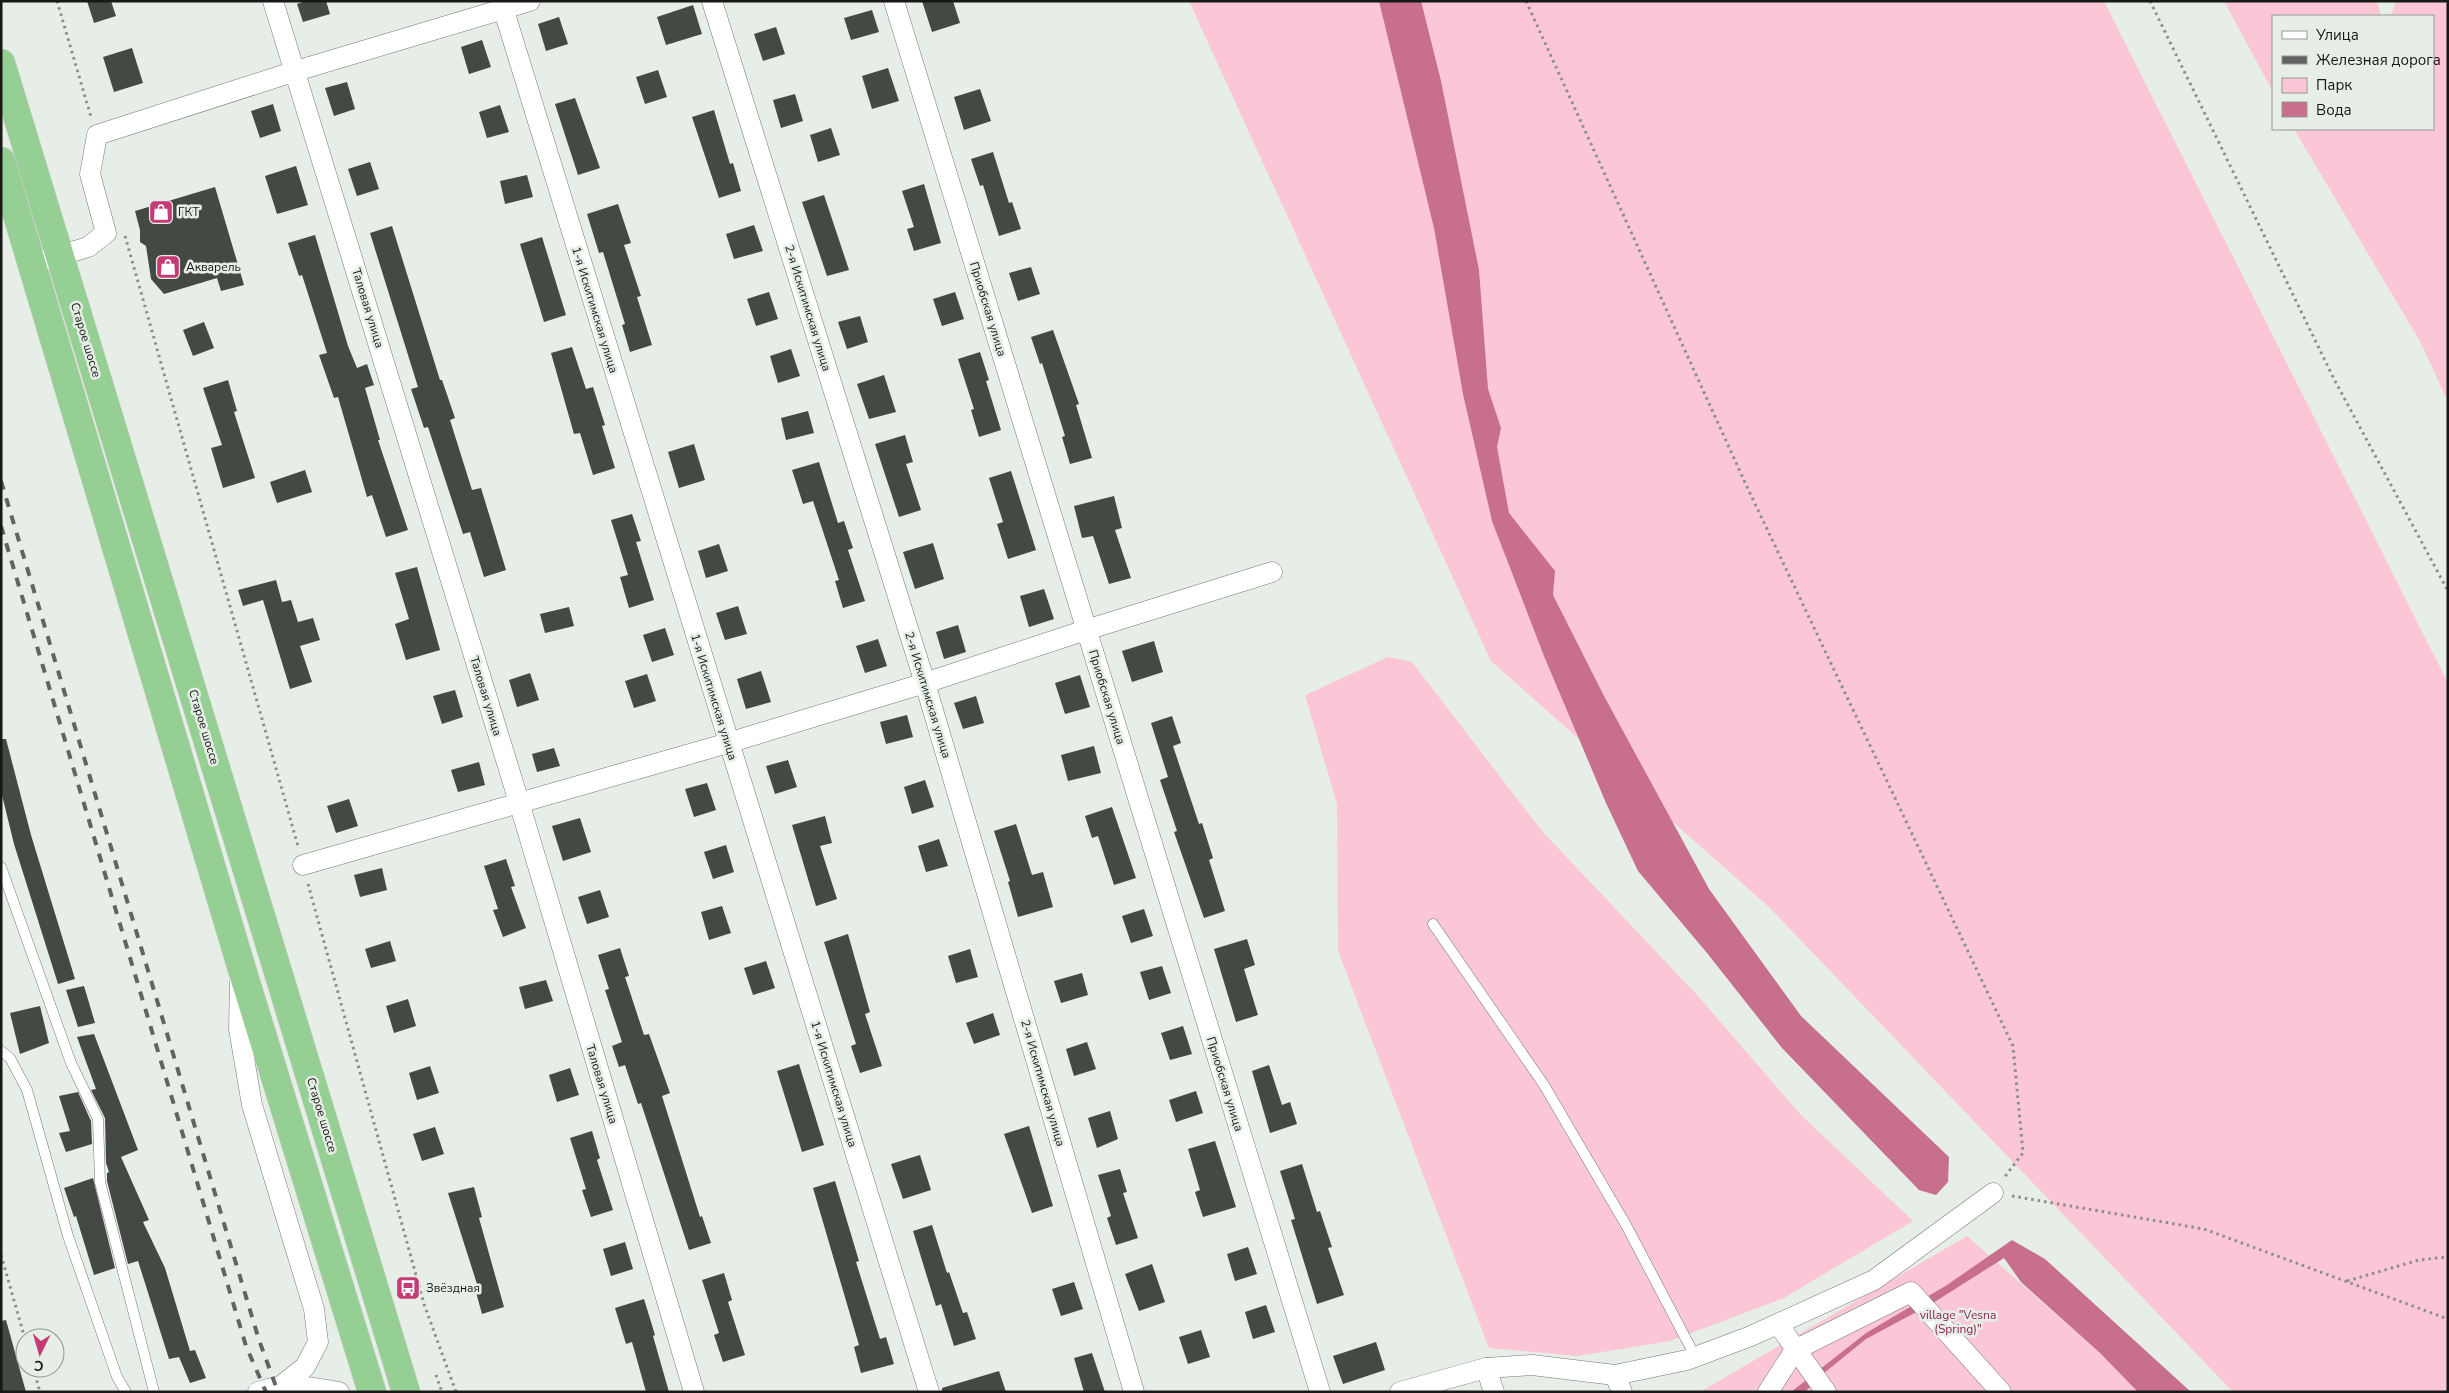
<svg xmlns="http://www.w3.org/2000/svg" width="2449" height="1393" font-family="'Nunito Sans',sans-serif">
  <rect width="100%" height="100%" fill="#e7eee7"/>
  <g fill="#fbc6d6">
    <polygon points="1189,1 2104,1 2448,683 2448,1392 2233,1392 1769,907 1491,661"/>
    <polygon points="2224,1 2377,1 2381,16 2273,16 2273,92"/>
    <polygon points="2396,1 2448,1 2448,402 2421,343 2294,129 2433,129 2433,16 2391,16"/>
    <polygon points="1388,657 1412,662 1541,830 1697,995 1801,1115 1913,1221 1784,1298 1670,1341 1578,1356 1489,1348 1338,951 1337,804 1305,695"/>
    <polygon points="1967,1236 2100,1353 2138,1392 1700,1392"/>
  </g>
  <g fill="#c76f8d">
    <polygon points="1379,1 1421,1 1441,81 1479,270 1488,389 1501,428 1497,447 1509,513 1555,571 1553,595 1604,696 1709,889 1801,1016 1949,1157 1948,1182 1936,1195 1919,1190 1782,1048 1707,953 1638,871 1606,803 1544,656 1492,521 1463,394 1434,228"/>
    <polygon points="2012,1240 2045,1259 2191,1392 2138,1392 2100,1353 2021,1282 2004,1258 1933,1303 1866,1339 1824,1373 1805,1392 1791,1392 1866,1333 1947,1285"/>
  </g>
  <g fill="#444943">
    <polygon points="87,1 111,1 116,16 94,23"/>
    <polygon points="306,1 326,1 330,14 303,22 297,4"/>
    <polygon points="922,1 953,1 960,23 932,32"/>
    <polygon points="693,5 702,34 666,45 657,17"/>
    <polygon points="872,10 879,32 851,40 844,18"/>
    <polygon points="559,17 568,44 546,51 538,24"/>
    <polygon points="776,27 785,54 763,61 754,34"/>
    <polygon points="482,40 491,67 469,74 461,47"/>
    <polygon points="132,48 143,83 114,92 103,57"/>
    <polygon points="888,68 899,101 872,109 862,76"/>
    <polygon points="658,70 667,97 645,104 636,77"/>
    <polygon points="347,82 355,109 334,116 325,88"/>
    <polygon points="980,89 991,121 964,130 954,97"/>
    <polygon points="795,94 803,121 781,128 773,100"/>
    <polygon points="575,98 600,168 578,175 555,104"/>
    <polygon points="273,104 281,131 260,138 251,111"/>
    <polygon points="500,105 509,132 487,138 479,112"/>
    <polygon points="714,110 730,164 733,163 741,191 719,198 692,117"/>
    <polygon points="831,128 840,155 818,162 810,135"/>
    <polygon points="993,152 1009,203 1012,202 1021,229 999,236 983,185 980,186 971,159"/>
    <polygon points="370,162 379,189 357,196 348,169"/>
    <polygon points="296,166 308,205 277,214 265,176"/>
    <polygon points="527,175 533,197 505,204 500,181"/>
    <polygon points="924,184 941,243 914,251 907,229 914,227 902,191"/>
    <polygon points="215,187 244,285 221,291 217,278 164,294 151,279 146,246 140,242 140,230 135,211"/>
    <polygon points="824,195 849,270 827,276 802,202"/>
    <polygon points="618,204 631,243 624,245 641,296 637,297 652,345 630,352 622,325 625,324 603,252 599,253 587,214"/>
    <polygon points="754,225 763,251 734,259 726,234"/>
    <polygon points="392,226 440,380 442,380 455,418 450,420 472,490 481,488 506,570 484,577 470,532 463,534 428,427 424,428 411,389 418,387 370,233"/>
    <polygon points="315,235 348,346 357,368 367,364 374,385 365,388 380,440 378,440 408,530 386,537 372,495 367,497 338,397 334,398 319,355 327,353 302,275 299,276 288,243"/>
    <polygon points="542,237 566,315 544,322 520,244"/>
    <polygon points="1031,267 1040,294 1018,301 1009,273"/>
    <polygon points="769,292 778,319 756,326 747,299"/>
    <polygon points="955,292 964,319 942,326 933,299"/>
    <polygon points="860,316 868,342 847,349 838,322"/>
    <polygon points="204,322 214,348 193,356 183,330"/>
    <polygon points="1053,330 1079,404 1076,405 1092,458 1070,464 1062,437 1065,436 1042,363 1040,364 1031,337"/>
    <polygon points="572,347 586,389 593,387 605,425 602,426 615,468 593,475 580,433 574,434 551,353"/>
    <polygon points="791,349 800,376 778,383 770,356"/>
    <polygon points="980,352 989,380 986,381 1001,430 979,437 971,410 974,409 958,359"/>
    <polygon points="884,375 896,412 869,419 857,384"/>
    <polygon points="228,380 237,411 234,412 255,478 223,488 211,448 222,445 203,388"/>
    <polygon points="808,411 814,433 786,440 781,418"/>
    <polygon points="905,435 913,462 906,464 921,510 899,517 875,444"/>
    <polygon points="694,444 705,480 679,488 668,452"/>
    <polygon points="819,462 838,523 844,521 853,548 848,550 865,601 843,608 835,581 839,580 813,501 803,504 792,470"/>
    <polygon points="305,470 312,492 277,503 270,482"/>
    <polygon points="1011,471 1036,550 1008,559 997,524 1003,522 989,478"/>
    <polygon points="1114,496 1122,528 1115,530 1131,578 1109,584 1093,536 1082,538 1074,506"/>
    <polygon points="632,514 641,541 636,542 654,600 629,608 620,577 628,575 611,520"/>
    <polygon points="933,543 944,579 915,589 903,552"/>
    <polygon points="719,544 728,571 706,578 698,551"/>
    <polygon points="417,567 440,650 406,660 395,624 409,619 395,573"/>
    <polygon points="276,580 282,602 291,600 298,622 313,618 320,640 300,646 312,682 290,689 263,600 243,606 238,590"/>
    <polygon points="1044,589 1054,619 1029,627 1020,596"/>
    <polygon points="738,606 747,634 725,640 716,613"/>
    <polygon points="569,607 574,626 545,633 540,614"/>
    <polygon points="958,625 966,652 944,659 936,632"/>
    <polygon points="665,628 674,655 652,662 643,635"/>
    <polygon points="878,639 887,666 865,673 856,646"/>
    <polygon points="1154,641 1163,672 1132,682 1122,651"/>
    <polygon points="761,671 771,702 746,709 737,679"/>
    <polygon points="530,673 539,700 517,707 509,680"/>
    <polygon points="647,674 656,701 634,708 625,681"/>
    <polygon points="1080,675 1090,707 1065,714 1055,683"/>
    <polygon points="455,690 463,717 442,724 433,696"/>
    <polygon points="976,696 984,723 963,729 954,703"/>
    <polygon points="907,715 913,737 886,744 880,722"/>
    <polygon points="1172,716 1181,743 1173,746 1199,824 1202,823 1213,858 1209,860 1225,911 1204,918 1174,832 1177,831 1160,780 1168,777 1151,723"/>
    <polygon points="1,739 6,739 31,835 75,979 58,984 14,844 1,791"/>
    <polygon points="1094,746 1101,773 1068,781 1061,755"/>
    <polygon points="554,748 560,766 537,772 532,754"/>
    <polygon points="788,760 797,787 775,794 766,766"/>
    <polygon points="479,762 485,785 458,792 451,770"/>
    <polygon points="925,780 934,807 912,814 904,787"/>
    <polygon points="707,783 716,810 694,817 685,789"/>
    <polygon points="349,799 358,826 336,833 327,806"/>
    <polygon points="1112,807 1136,878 1114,885 1098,836 1092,838 1085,816"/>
    <polygon points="825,816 832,843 820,846 837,899 816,906 792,825"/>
    <polygon points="580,818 591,852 563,861 552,826"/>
    <polygon points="1016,824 1032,875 1043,872 1053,907 1018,917 1008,882 1010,881 994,831"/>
    <polygon points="939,839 948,866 926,872 918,846"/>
    <polygon points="726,845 734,872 713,879 704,852"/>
    <polygon points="506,859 515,886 511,887 526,928 503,937 493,910 498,909 484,866"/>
    <polygon points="382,868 387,890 360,897 354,875"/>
    <polygon points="600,890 609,917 587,924 578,897"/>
    <polygon points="722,906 731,933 709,940 701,912"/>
    <polygon points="1144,909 1153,936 1131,943 1122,916"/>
    <polygon points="848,934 870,1012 865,1014 882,1066 860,1073 851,1046 856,1044 824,942"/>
    <polygon points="1247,939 1255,965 1244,969 1258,1015 1236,1022 1214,949"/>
    <polygon points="390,941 396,961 371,968 365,949"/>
    <polygon points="620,948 629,976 625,977 644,1035 649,1034 670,1093 662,1096 700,1217 702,1216 711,1243 689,1250 641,1103 638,1104 625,1065 619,1067 612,1046 622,1042 605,990 609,989 598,955"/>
    <polygon points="970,949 978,977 956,983 948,956"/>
    <polygon points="766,961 775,988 753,995 744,968"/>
    <polygon points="1162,966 1171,993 1149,1000 1140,972"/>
    <polygon points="1082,973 1088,995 1061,1003 1054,981"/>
    <polygon points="546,980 553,1001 525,1009 519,987"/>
    <polygon points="84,986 95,1023 78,1027 66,990"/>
    <polygon points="408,999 416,1026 394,1033 386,1006"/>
    <polygon points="40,1006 49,1043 20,1054 10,1013"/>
    <polygon points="993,1013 1000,1035 974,1044 966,1023"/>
    <polygon points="1183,1026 1192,1054 1170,1060 1161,1033"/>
    <polygon points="94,1034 138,1150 121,1157 149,1220 143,1222 165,1268 190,1351 195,1350 206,1378 190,1383 179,1357 169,1359 138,1261 128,1264 107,1181 107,1173 109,1172 106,1163 105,1118 91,1090 96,1089 77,1037"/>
    <polygon points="1087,1042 1096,1069 1074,1076 1066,1049"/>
    <polygon points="799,1064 824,1145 802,1152 777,1071"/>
    <polygon points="1269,1065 1282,1105 1290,1102 1297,1124 1270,1133 1252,1071"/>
    <polygon points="430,1066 439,1093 417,1100 409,1073"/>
    <polygon points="570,1068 579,1095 557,1102 549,1075"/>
    <polygon points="1196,1091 1203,1113 1176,1122 1169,1100"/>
    <polygon points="78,1092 91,1121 92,1144 66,1152 59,1133 70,1131 59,1096"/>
    <polygon points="1110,1111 1118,1139 1097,1148 1088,1118"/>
    <polygon points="1029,1126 1053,1206 1032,1213 1004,1134"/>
    <polygon points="435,1127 444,1154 422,1161 413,1134"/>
    <polygon points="592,1131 600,1158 597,1160 613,1210 591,1217 582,1190 586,1189 570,1138"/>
    <polygon points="1215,1141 1236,1207 1203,1217 1195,1192 1200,1190 1188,1149"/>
    <polygon points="920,1155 931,1190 903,1199 891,1164"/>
    <polygon points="1302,1164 1317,1212 1320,1211 1332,1247 1328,1248 1344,1295 1317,1304 1291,1220 1295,1219 1280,1171"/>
    <polygon points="1120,1169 1127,1192 1123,1193 1138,1238 1116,1245 1107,1218 1111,1216 1098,1175"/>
    <polygon points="93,1178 115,1268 94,1275 76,1216 74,1217 64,1188"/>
    <polygon points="835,1181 859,1261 856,1262 880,1339 886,1337 894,1364 861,1373 854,1347 859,1345 813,1188"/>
    <polygon points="474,1187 482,1217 479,1218 504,1307 482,1314 474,1285 477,1284 448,1193"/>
    <polygon points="932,1225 947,1273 949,1272 963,1313 967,1312 976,1339 954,1346 941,1304 936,1306 913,1231"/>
    <polygon points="625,1242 633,1269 611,1276 603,1249"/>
    <polygon points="1248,1247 1257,1274 1235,1281 1227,1254"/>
    <polygon points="1152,1264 1165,1302 1139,1311 1125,1274"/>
    <polygon points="724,1273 732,1300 728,1302 745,1355 723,1362 714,1335 719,1333 702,1280"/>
    <polygon points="1074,1282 1083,1309 1061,1316 1052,1289"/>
    <polygon points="644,1299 655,1335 653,1336 669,1392 646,1392 632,1342 626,1344 615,1308"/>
    <polygon points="1266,1305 1275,1332 1253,1339 1245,1312"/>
    <polygon points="6,1320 26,1392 1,1392 1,1321"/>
    <polygon points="1201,1330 1210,1357 1188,1364 1179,1337"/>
    <polygon points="1376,1342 1385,1370 1343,1384 1333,1356"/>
    <polygon points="1092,1353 1105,1392 1084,1392 1074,1358"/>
    <polygon points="999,1371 1006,1392 942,1392 942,1388"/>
  </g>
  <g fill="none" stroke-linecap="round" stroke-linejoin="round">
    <defs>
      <g id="service">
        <polyline points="1,867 71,1063 98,1119 100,1182 154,1392"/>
        <polyline points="1433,924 1544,1085 1626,1225 1695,1356"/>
        <polyline points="1,1051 10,1058 27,1090 68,1236 117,1377 126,1392"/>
      </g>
      <g id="minor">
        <polyline points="273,1 519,802 694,1392"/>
        <polyline points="501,1 929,1392"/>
        <polyline points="712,1 925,683 1134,1392"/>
        <polyline points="894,1 1320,1392"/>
        <polyline points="32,264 88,247 106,233 90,174 97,135 296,71 530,1"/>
        <polyline points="303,865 728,743 925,683 1086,630 1272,572"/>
        <polyline points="240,982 239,1029 252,1105 314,1309 318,1342 305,1367 282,1385"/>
        <polyline points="1778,1324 1826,1392"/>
        <polyline points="1486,1368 1494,1392"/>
        <polyline points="1615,1375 1622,1392"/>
        <path d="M258,1392C285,1382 312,1387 339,1392"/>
        <polyline points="1400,1392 1486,1368 1532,1365 1615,1375 1687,1360 1751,1336 1874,1280 1993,1193"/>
        <polyline points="1768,1392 1795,1350 1911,1292 2001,1392"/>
      </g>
      <g id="trunk">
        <polyline points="1,63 406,1392"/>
        <polyline points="1,161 241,966 372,1392"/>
      </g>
    </defs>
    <use href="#service" stroke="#737972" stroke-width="11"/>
    <use href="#minor" stroke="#737972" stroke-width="21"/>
    <use href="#trunk" stroke="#ccc" stroke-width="29"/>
    <g stroke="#8a8f8a" stroke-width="3" stroke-dasharray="2.5 4" stroke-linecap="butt">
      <polyline points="57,1 91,117"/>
      <polyline points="1526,1 1748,489 2013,1046 2023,1153 2003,1179"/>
      <polyline points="2150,1 2334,379 2448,591"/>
      <polyline points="125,236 298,846"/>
      <polyline points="308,884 424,1304 456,1392"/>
      <polyline points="2012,1196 2204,1229 2448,1319"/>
      <polyline points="1,1255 25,1339"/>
      <polyline points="2347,1281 2419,1260 2448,1257"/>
      <polyline points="33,1368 40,1392"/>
      <polyline points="436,1375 442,1392"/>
    </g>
    <use href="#service" stroke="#fff" stroke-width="10"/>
    <use href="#minor" stroke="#fff" stroke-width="20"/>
    <use href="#trunk" stroke="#96cf94" stroke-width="28"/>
    <g stroke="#616460" stroke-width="4" stroke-dasharray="9 9" stroke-linecap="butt">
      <polyline points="1,481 259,1340 278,1392"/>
      <polyline points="1,526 246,1346 266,1392"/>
    </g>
  </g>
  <defs>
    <symbol id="shop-square" viewBox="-11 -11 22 22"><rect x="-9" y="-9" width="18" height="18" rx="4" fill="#c53b75" stroke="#e7eee7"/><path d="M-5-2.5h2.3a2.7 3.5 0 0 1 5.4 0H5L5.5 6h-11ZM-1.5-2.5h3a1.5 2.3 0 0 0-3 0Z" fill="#fff"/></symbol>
    <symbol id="bus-square" viewBox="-11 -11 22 22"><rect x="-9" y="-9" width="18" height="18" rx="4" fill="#c53b75" stroke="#e7eee7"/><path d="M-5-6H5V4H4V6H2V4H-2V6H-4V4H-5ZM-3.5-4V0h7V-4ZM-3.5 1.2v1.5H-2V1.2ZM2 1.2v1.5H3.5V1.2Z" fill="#fff"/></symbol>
  </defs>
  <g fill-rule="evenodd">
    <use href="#shop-square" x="147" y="198" width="28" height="28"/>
    <use href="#shop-square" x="154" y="253" width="28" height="28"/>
    <use href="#bus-square" x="394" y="1274" width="28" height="28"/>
  </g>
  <g text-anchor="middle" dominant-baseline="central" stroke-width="5" stroke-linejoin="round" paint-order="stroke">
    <g font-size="12" fill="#171916" stroke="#e7eee7" text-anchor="start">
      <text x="178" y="212">ГКТ</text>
      <text x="186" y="267">Акварель</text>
      <text x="426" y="1288">Звёздная</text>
    </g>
    <g font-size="12" fill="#171916" stroke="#e7eee7">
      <text transform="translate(368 308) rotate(73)">Таловая улица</text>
      <text transform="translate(808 308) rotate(73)">2-я Искитимская улица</text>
      <text transform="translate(988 309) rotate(73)">Приобская улица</text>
      <text transform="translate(595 310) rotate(73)">1-я Искитимская улица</text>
      <text transform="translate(86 340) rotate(73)">Старое шоссе</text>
      <text transform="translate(928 695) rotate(73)">2-я Искитимская улица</text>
      <text transform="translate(486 696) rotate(73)">Таловая улица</text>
      <text transform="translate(714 697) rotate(73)">1-я Искитимская улица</text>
      <text transform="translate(1107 697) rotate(73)">Приобская улица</text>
      <text transform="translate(204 727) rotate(73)">Старое шоссе</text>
      <text transform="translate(1043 1083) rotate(74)">2-я Искитимская улица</text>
      <text transform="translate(602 1084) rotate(73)">Таловая улица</text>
      <text transform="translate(834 1084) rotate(73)">1-я Искитимская улица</text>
      <text transform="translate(1225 1084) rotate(73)">Приобская улица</text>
      <text transform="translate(322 1115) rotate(73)">Старое шоссе</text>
    </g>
    <g font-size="12" fill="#8f2552" stroke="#e7eee7">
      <text x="1958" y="1315">village "Vesna<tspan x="1958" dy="14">(Spring)"</tspan></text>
    </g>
  </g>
  <rect width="2449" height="1393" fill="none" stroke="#171916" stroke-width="5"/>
  <rect x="2272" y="15" width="162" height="115" fill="#e7eee7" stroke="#949993"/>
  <rect x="2282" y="31" width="25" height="8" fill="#ffffff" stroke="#949993"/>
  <text x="2316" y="40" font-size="15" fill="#171916">Улица</text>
  <rect x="2282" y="56" width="25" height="8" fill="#616460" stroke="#949993"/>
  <text x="2316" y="65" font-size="15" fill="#171916">Железная дорога</text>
  <rect x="2282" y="78" width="25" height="15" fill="#fbc6d6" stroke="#949993"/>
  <text x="2316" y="90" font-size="15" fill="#171916">Парк</text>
  <rect x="2282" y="102" width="25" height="15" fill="#c76f8d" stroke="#949993"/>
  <text x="2316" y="115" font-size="15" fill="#171916">Вода</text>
  <g transform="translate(40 1353) rotate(185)"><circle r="24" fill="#e7eee7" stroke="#949993"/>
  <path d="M0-4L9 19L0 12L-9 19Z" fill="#c53b75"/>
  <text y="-8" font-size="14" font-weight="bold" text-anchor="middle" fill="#171916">С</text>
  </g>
</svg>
